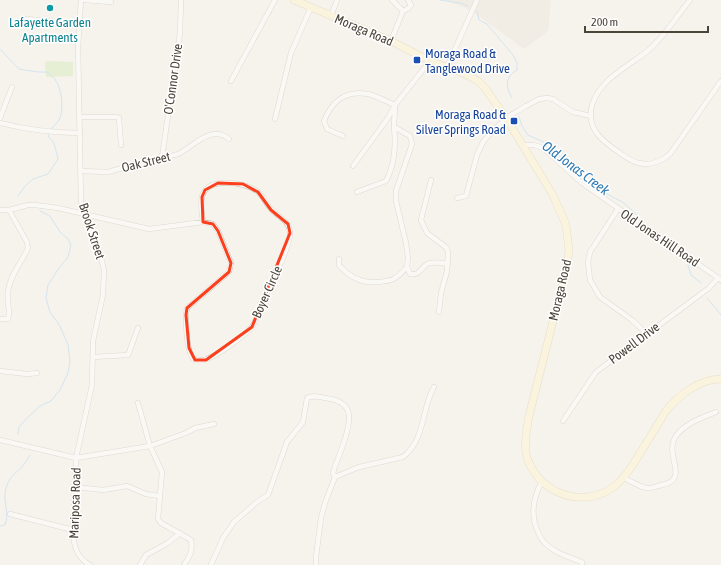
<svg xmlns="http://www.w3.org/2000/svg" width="721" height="565" font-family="'Asap Condensed',sans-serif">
  <rect width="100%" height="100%" fill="#f6f3ec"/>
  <polygon fill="#eae5da" points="446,0 551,0 548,31 524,49 472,11"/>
  <polygon fill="#d2eab5" points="49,61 73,62 73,76 46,77 45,62"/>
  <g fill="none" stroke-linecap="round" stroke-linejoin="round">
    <g stroke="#a9d4f2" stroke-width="1">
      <polyline points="440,0 460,3 468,6"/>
      <path d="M477,11L479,20L487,24L513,55L517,63V70C504,78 506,87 512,98"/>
      <path d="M0,49L19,69L38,72H47C50,75 54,77 56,81C62,89 64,112 59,120C57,124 53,125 51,130"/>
      <polyline points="519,117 522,126 528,135 548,144 573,170 602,191 624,203 637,215"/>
      <polyline points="18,196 25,186 33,179 48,174 58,159 54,143 48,136 50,133"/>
      <polyline points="688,265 691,275 701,283"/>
      <polyline points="707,298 721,315"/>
      <polyline points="18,434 19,427 29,416 40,406 51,401 60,390 68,373 70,361 68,345 60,326 50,312 46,298 48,285 59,268 68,257 71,245 68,239 60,232 50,216 40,211"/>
      <path d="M0,526L5,525C10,512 2,501 6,488C10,474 18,473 25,463C27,461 28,457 30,455"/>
    </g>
    <defs>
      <g id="street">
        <path d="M81,0L78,47L81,202L84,214L100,254L104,270L103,295L93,341L92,385L76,458L73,530C73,546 77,558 90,565"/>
        <polyline points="85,0 111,2"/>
        <polyline points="392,0 403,11"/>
        <path d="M690,0C677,16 666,34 651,48C631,66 596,79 591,110C588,131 605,143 620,153C626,157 632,162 639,163C650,166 662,161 670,154L721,81"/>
        <polyline points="331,16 337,0"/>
        <polyline points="27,19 79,24"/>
        <polyline points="391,41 403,11 409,8 411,5 408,0"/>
        <polyline points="447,67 477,0"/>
        <polyline points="231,81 275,0"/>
        <polyline points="80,117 117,117 119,118 121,145"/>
        <polyline points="0,118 12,87"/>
        <polyline points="275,119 291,53 311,7"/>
        <path d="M0,123C28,130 52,133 80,133"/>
        <path d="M343,136L327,129L324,121C332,101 345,90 368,94C377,96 387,102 395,105L388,118L353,166"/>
        <polyline points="523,145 534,145 543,148 582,183 721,280"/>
        <polyline points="162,157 180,33 181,0"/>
        <path d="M81,171L108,172L162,157C168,156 173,156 178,154C193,147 211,124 229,139"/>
        <polyline points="431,180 421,220 427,233 447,248 448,253 447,271 441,293 439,312"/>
        <path d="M357,192L386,181C395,164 396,146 394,127"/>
        <polyline points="457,198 466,196 477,155 483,142 489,135 506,118 526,106 539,99 547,98 553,99 573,112 591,116"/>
        <polyline points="618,209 590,252 588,262 590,280 600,297 632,320 647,334"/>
        <path d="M0,210H9L28,205H35L58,208L149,229L203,222L213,224L218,231L231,263L229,272L187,308C185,316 186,356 195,360C198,361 204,360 207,359C219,354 242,338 251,328C257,321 263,303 266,295C273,281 290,246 290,233C290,221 278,217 272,210C266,205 263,195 257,191C244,182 207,176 202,197C200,205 202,214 203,222"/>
        <path d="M339,259V265C350,278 363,284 380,282C385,281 391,281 395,278C400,275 403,271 407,267L408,258L406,243L396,201V191L412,144L410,136L394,127L395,105L430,61"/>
        <path d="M407,267L410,274C419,276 421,268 427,264C433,261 442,263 448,264"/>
        <path d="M0,319H8C11,310 6,301 8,291C10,275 22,262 28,248L27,242L9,210"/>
        <polyline points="93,357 128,355 138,328"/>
        <polyline points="0,371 27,374 37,373"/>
        <path d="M138,403L150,446L162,472L158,519L161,523L191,540C193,550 190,557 184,565"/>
        <polyline points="563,421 596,372 709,288 718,278"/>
        <polyline points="0,440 76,458 150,446 186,433 195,428 214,424"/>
        <path d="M335,477L359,467L403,457C426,439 421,409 434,387"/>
        <path d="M624,478C629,480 641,488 647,488C651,489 657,486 662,485C691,479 663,456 676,436C685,423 702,418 716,412"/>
        <path d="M542,481C533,498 530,517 539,534C540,537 542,540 544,542C554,553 569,557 582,562V565"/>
        <polyline points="75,487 103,490 127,486 146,494 159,496"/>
        <polyline points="10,514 73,530"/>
        <polyline points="140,565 146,555 168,543 180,533"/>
        <path d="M211,565L223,538L234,522L257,502L268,495L287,442L303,422L307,398C314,394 323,398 331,399C355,404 350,422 345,439C342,448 339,457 335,466L333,473L335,477"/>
        <polyline points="316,565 316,557 321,518 325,503 335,477"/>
      </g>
      <path id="secondary" d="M294,0L391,41L430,61L463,73L478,81L485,88L506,118L553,195L566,225L569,251L566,270L529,416C527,429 524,440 526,453C534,491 580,510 612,488C626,478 633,464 642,450C650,437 658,424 666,411C679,395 699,379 721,379"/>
    </defs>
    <use href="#street" stroke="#c2bbae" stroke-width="5.5"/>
    <use href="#secondary" stroke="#d6c79b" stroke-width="8"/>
    <use href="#street" stroke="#fff" stroke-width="4.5"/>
    <use href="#secondary" stroke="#fff3cd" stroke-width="7"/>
  </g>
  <path d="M0 0H721V565H0ZM218,183L243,184L258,192L271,210L288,224L290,233L252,327L206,360H195L189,348L186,315L187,308L229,272L231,263L218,231L213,224L203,222L202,197L205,190Z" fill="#f6f3ec" fill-opacity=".55" fill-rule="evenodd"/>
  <path fill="none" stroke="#fc3f1d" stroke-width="3" stroke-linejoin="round" d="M218,183L243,184L258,192L271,210L288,224L290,233L252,327L206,360H195L189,348L186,315L187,308L229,272L231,263L218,231L213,224L203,222L202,197L205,190Z"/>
  <circle fill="#0f9aa8" stroke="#fff" stroke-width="1.5" cx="50" cy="8" r="4"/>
  <g fill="#1a4fb4" stroke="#fff" stroke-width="1.5">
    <rect x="413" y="56" width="8" height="8" rx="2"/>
    <rect x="510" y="117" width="8" height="8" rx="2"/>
  </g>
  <g text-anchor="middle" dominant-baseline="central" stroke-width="3" stroke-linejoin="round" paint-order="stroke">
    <g font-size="13" fill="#0d838f" stroke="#fff">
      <text x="50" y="22">Lafayette Garden<tspan x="50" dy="15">Apartments</tspan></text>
    </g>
    <g font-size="13" fill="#4b4439" stroke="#fff">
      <text transform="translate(364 30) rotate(23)">Moraga Road</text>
      <text transform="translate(173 79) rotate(-82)">O'Connor Drive</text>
      <text transform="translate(146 162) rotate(-14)">Oak Street</text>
      <text transform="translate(92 231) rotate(72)">Brook Street</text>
      <text transform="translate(660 238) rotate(34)">Old Jonas Hill Road</text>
      <text transform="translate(560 290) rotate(-77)">Moraga Road</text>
      <text transform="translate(267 292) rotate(-66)">Boyer Circle</text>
      <text transform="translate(634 343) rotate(-37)">Powell Drive</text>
      <text transform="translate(75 503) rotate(-88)">Mariposa Road</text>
    </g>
    <g font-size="13" fill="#164399" stroke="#fff" text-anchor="start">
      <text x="425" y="53">Moraga Road &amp;<tspan x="425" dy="15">Tanglewood Drive</tspan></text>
      <text x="506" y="114" text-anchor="end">Moraga Road &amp;<tspan x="506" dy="15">Silver Springs Road</tspan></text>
    </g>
    <g font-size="14" font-style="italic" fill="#2e7ab2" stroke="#fff">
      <text transform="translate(576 168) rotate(37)">Old Jonas Creek</text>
    </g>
  </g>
  <path d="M585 26v6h123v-6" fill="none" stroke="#4b4439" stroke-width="2"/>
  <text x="591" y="26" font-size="12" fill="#4b4439" stroke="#ffffff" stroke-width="3" paint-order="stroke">200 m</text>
</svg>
